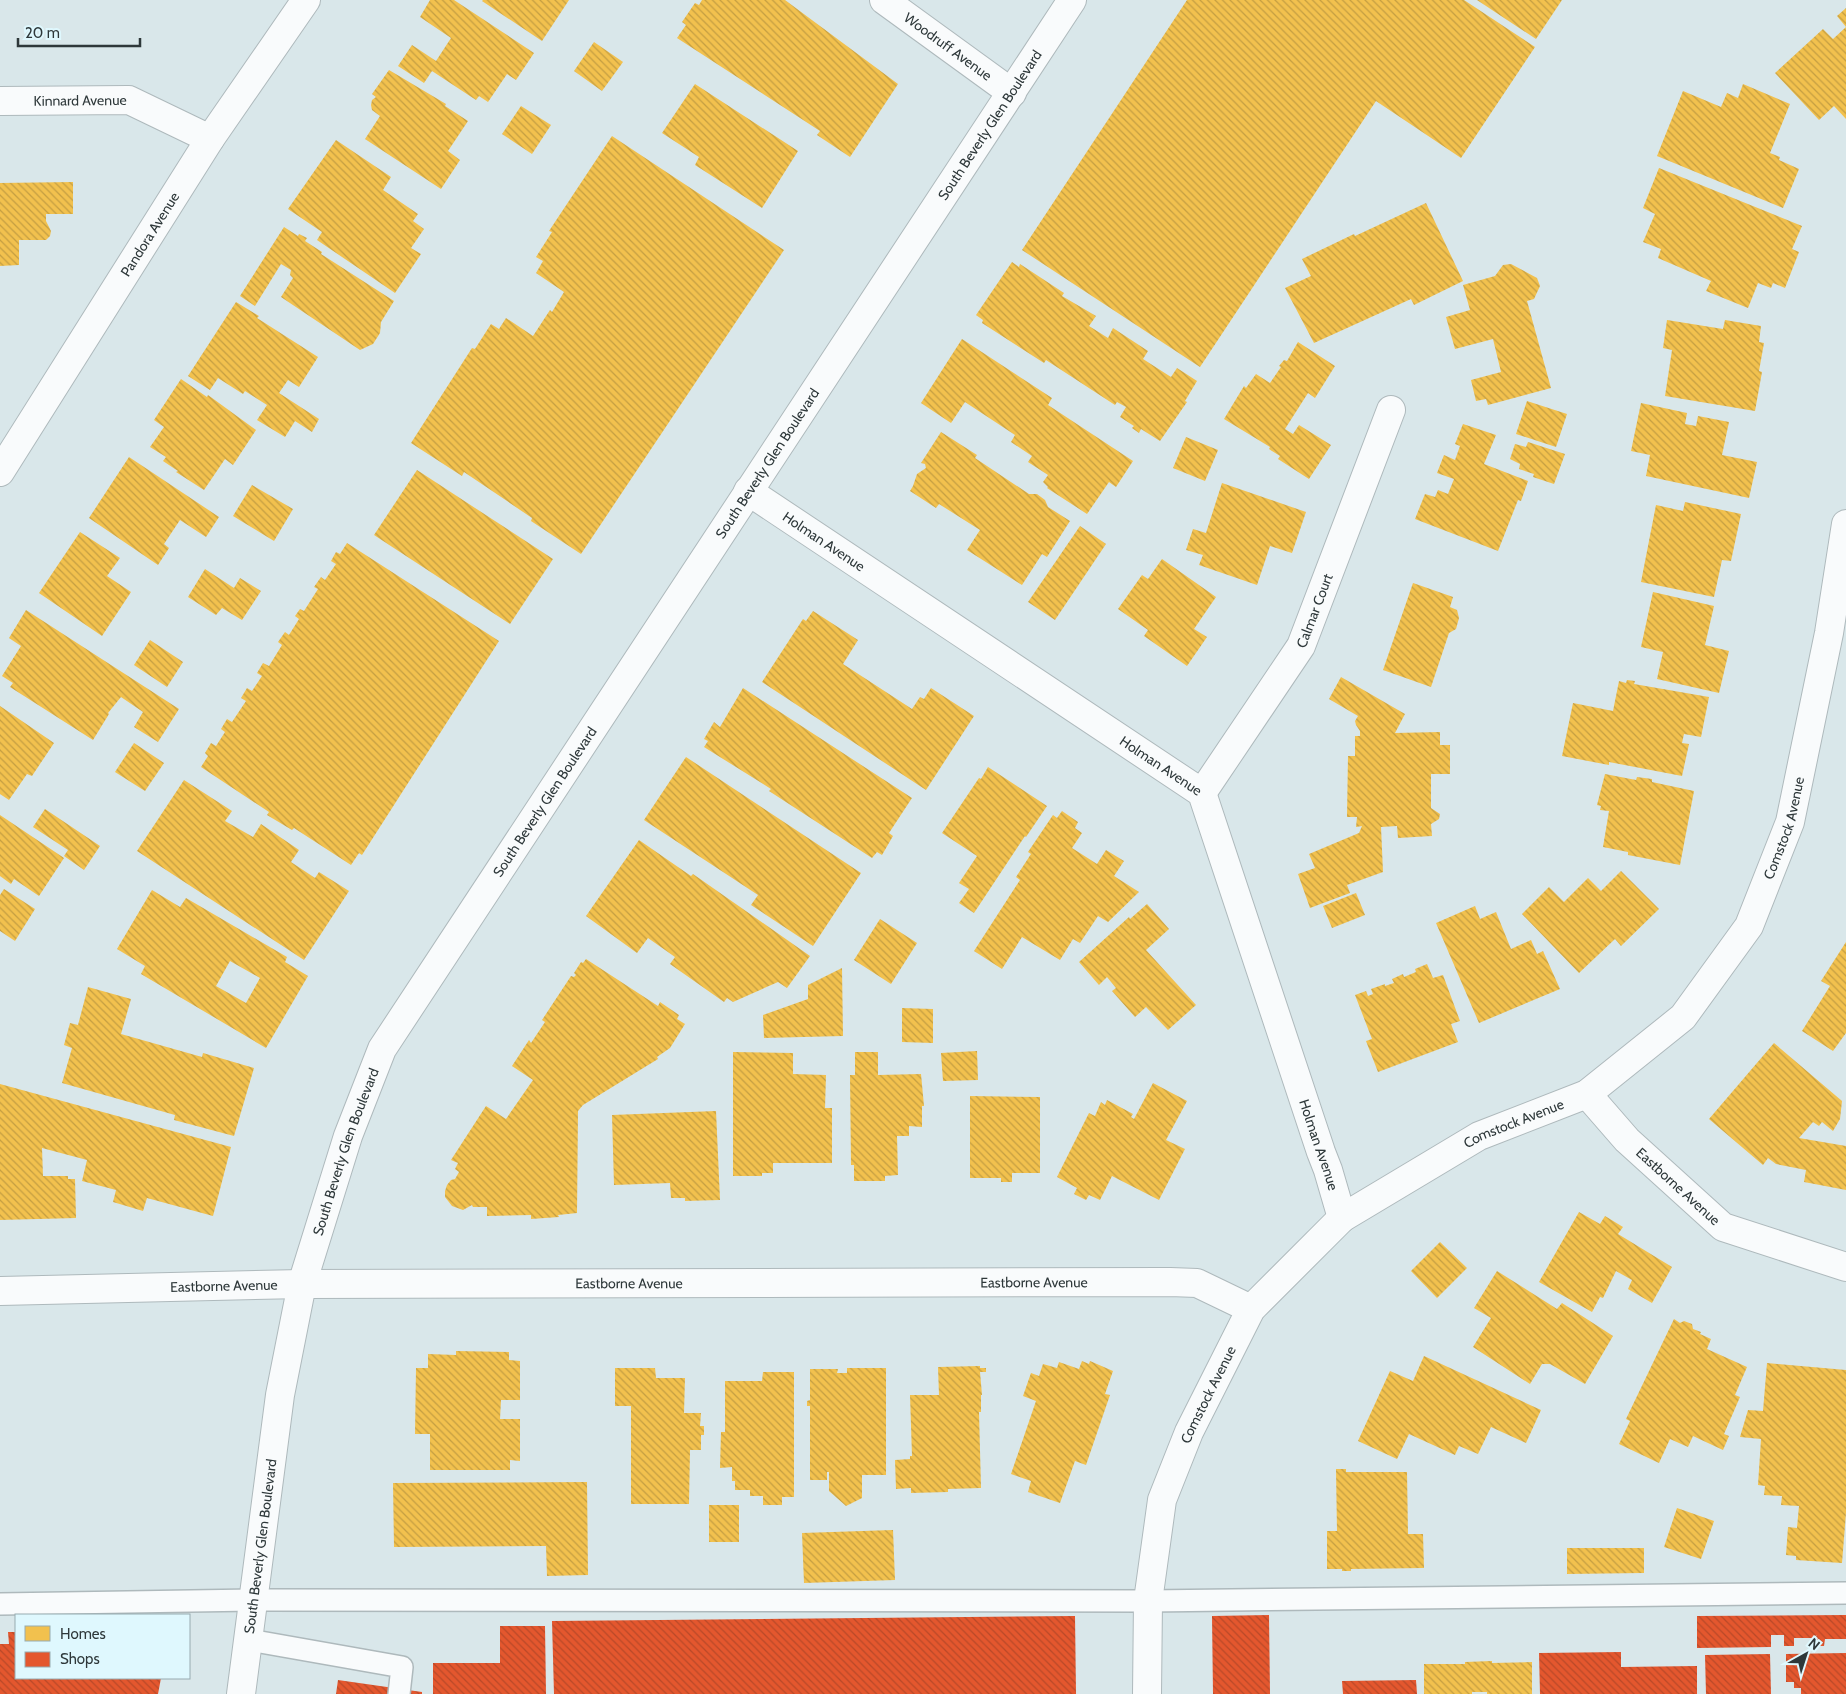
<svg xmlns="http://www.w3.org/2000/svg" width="1846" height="1694" font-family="Cabin,sans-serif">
  <defs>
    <pattern id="homes-back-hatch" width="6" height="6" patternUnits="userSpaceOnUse" patternTransform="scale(1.25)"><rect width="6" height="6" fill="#f2c14e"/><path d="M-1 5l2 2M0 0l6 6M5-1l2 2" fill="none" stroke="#c49e42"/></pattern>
    <pattern id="shops-back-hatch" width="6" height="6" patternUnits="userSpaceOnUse" patternTransform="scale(1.25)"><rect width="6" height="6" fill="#e4572e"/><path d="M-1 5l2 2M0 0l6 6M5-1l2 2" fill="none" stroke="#b94928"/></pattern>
  </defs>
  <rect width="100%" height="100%" fill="#d9e7ea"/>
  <g fill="url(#homes-back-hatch)" fill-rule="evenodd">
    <polygon points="430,0 454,0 534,53 516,80 507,74 488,102 479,96 476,100 432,71 424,83 398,66 412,45 436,61 451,38 420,17"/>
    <polygon points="483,0 569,0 542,41 482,1"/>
    <polygon points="702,0 785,0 898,84 850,157 817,135 820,131 677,38 686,25 682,22 695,3 699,5"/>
    <polygon points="1187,0 1464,0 1535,47 1461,158 1376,101 1200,367 1022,250"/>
    <polygon points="1477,0 1562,0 1536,39"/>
    <polygon points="1846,8 1846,27 1837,16"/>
    <polygon points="1846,27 1846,119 1834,106 1819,120 1775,73 1823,29 1833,39"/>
    <polygon points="594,42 623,62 602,91 574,71"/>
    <polygon points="389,70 446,104 445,106 468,121 448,151 460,160 441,189 365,139 380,116 372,110 371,105 372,100 376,97 372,94"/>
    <polygon points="695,84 798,151 762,208 695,165 699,157 662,133"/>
    <polygon points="1743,84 1790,104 1770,153 1780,157 1779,160 1799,169 1783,208 1657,156 1683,91 1721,107 1727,93 1738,98"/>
    <polygon points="521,106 551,125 532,154 502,134"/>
    <polygon points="612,136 784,250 581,554 531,521 532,518 464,472 462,476 411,443 472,348 475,349 491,324 499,329 506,318 533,336 550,310 552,312 564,292 536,273 543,261 536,257 552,232 549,231"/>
    <polygon points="336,140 391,177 383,190 418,214 413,221 424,229 411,248 421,254 395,293 317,240 322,232 288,209"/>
    <polygon points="1659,168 1802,226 1792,249 1799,252 1785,288 1773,283 1771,288 1758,283 1748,308 1706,291 1711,281 1658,258 1661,249 1643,242 1655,214 1643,208"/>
    <polygon points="73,182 73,214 46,214 46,221 51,231 50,236 46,240 19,240 19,265 0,266 0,183"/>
    <polygon points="1426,203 1463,281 1414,305 1411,299 1314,343 1285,288 1311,276 1302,259 1354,234 1355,236"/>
    <polygon points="284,227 298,236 299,234 307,238 305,241 322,252 321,254 394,301 381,322 380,333 373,344 360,350 281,297 293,278 290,275 291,270 281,264 255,306 240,296"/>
    <polygon points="1012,262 1019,267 1020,264 1064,293 1062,296 1096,316 1089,326 1108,338 1113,328 1148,351 1143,359 1171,377 1177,368 1197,381 1185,401 1187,402 1160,441 1141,429 1139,433 1132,428 1134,426 1120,417 1126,407 1117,402 1115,405 1046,360 1044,363 982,323 983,320 976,315"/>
    <polygon points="1511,264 1537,278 1540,286 1534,299 1527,301 1551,388 1488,405 1486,399 1476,401 1471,380 1501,372 1493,339 1455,349 1446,317 1470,310 1463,285 1495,276 1503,265"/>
    <polygon points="236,302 259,316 257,318 318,357 299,387 288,380 279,393 319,419 312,432 295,421 285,437 257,420 267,405 245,391 243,394 218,378 210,390 188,376"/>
    <polygon points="1667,320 1723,329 1725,320 1761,326 1759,342 1764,343 1759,371 1762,372 1755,411 1665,396 1672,350 1663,348"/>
    <polygon points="962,339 1052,398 1048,405 1133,461 1116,487 1109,482 1087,514 1047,488 1048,487 1043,482 1048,475 1028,462 1032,456 1011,442 1015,435 965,402 951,423 921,403"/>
    <polygon points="1298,342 1335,366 1315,398 1308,393 1285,429 1293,434 1299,425 1331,445 1309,479 1278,459 1280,456 1269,449 1270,447 1224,419 1244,386 1246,388 1256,374 1270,383 1281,367 1279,366 1284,360 1287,361"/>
    <polygon points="181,379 207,397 208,395 256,430 233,465 225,459 204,490 176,472 178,471 163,461 166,457 150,447 164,427 154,420"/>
    <polygon points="1527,401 1567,414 1556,447 1516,434"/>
    <polygon points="1641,403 1687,413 1685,424 1696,426 1698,416 1729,422 1722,455 1757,462 1749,498 1646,476 1650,455 1631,451"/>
    <polygon points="1463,424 1496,435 1484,464 1528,481 1521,501 1518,500 1498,551 1415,519 1425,494 1435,497 1438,490 1448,494 1454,479 1437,473 1444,455 1455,460 1460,446 1455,444"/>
    <polygon points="941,432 977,455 975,458 1029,494 1037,494 1045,500 1048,507 1070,521 1047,557 1042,554 1022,585 967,550 980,530 939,504 936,508 910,491 913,486 917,474 926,468 925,464 921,463"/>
    <polygon points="1186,437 1218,450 1205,481 1173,468"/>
    <polygon points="1528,442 1565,454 1554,484 1533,477 1534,474 1519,469 1520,464 1510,459 1515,444 1526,447"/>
    <polygon points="129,457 219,517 206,537 180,520 164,544 169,548 158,565 89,518"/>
    <polygon points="417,470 553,559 510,624 374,535"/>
    <polygon points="1222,483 1306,512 1292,553 1270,546 1257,585 1199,565 1203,555 1186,550 1193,529 1206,533"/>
    <polygon points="252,485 293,509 274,541 233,516"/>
    <polygon points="1685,502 1741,514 1731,561 1722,560 1714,597 1641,582 1656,505 1683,511"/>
    <polygon points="1080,526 1106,544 1055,620 1028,602"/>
    <polygon points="80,532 120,558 107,576 131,592 102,636 39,593"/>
    <polygon points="347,543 499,641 362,855 359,853 351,865 294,828 292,830 267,815 269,812 201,767 208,756 205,753 211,743 216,746 225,732 221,729 227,719 232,722 246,701 241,698 247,688 252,691 262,676 257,673 263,663 269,666 282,645 278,642 285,632 289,635 299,619 295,616 300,609 304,611 318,589 314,587 321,577 325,580 336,564 331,561 336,552 340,554"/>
    <polygon points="1162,559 1216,597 1194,629 1207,637 1187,666 1144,636 1148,630 1118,609 1142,575 1148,579"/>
    <polygon points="205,569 234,588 240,578 261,591 242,620 222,608 216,615 188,597"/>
    <polygon points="1413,583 1453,597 1450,607 1457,610 1459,618 1456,629 1449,633 1431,687 1383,670"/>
    <polygon points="1653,592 1714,606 1705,645 1729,651 1719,693 1657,679 1663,652 1641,647"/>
    <polygon points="26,610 179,709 158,742 134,727 143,712 121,697 108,713 109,714 93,740 10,687 13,683 2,676 21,646 9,638"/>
    <polygon points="813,611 858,640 843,664 912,709 920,697 924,699 931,688 974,716 926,790 762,682 803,619 806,621"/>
    <polygon points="150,640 183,662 167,687 134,665"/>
    <polygon points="1341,677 1405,714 1395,733 1440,732 1440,745 1450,745 1450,774 1431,774 1431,808 1440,814 1439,819 1431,824 1432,836 1398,838 1397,826 1381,827 1383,872 1347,885 1350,893 1310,908 1298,874 1315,868 1309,854 1359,833 1362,826 1356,827 1357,817 1347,817 1348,756 1355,756 1355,736 1360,736 1360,731 1356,725 1355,721 1358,716 1329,699"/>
    <polygon points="1627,680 1635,681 1634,684 1709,697 1701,737 1684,734 1682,743 1689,744 1682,776 1609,762 1609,765 1562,756 1573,703 1613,711 1619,681 1626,683"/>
    <polygon points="743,688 912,798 889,833 893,836 882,855 877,852 872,858 769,791 771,789 704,747 708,741 704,739 714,722 720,727"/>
    <polygon points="0,706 54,743 32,776 27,774 9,800 0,794"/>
    <polygon points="134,743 164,763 145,791 115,772"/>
    <polygon points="686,757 861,873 813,946 751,905 758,895 644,820"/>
    <polygon points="988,767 1047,806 1026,837 1025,836 974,913 959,903 969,889 959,883 977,856 942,833 979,778 981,779"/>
    <polygon points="1605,774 1636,780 1637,777 1652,779 1652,782 1694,791 1680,865 1628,855 1628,852 1603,847 1609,811 1600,810 1601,806 1597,805"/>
    <polygon points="184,780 232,811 225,821 253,837 261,824 299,850 291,862 315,878 319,872 349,891 304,960 137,851"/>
    <polygon points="45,809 100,846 84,870 64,856 68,850 33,827"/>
    <polygon points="1062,811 1078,822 1075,828 1082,833 1072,848 1097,864 1106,850 1124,861 1114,876 1139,892 1108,922 1098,916 1080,943 1073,939 1060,960 1022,937 1002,969 974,951 1020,880 1016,877 1031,854 1028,852 1053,815 1057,818"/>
    <polygon points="0,815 64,858 39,896 14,879 11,884 0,876"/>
    <polygon points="639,840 691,876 693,874 810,956 787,988 778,982 733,1002 727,998 724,1002 670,964 675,957 648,938 637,953 586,916"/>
    <polygon points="1621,871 1659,909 1621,946 1615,939 1579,973 1522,914 1549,887 1564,902 1588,878 1601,891"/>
    <polygon points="4,889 35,909 15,941 0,931 0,895"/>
    <path d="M152,890L180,907L186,898L287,957L285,962L308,976L266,1048L141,974L145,966L117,949ZM230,961L260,978L246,1003L216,986Z"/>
    <polygon points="1356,893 1365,915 1332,928 1323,906"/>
    <polygon points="1147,904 1169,929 1146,950 1196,1005 1168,1030 1146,1007 1135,1017 1112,991 1116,988 1107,977 1099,985 1079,962 1129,917 1130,919"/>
    <polygon points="1475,906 1480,919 1496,912 1511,949 1531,940 1537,954 1543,951 1560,989 1479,1023 1436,923"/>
    <polygon points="880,919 917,943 891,984 854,960"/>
    <polygon points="1846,942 1846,1033 1833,1051 1802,1031 1830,986 1821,981"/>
    <polygon points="586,959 658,1006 660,1002 679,1015 677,1019 685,1024 670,1048 657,1057 658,1059 583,1105 578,1111 577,1213 558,1215 559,1217 531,1219 531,1215 487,1216 487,1207 473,1207 472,1205 463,1210 452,1206 445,1197 445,1191 447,1185 451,1180 455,1179 459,1172 455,1169 458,1163 451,1160 486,1106 506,1119 533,1080 512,1066 529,1040 531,1043 545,1022 542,1020 571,976 574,977 576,975 574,973 581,962 583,963"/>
    <polygon points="1427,964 1433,978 1443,975 1460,1021 1451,1024 1458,1042 1378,1072 1366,1041 1372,1039 1355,995 1366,991 1368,996 1373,994 1371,989 1385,984 1385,986 1394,983 1392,979 1403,974 1404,977 1416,972 1415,969"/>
    <polygon points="842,968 843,1036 764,1038 763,1015 808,999 808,985"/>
    <polygon points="88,987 131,999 121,1034 202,1057 203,1053 254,1068 234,1136 174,1120 175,1115 62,1083 72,1048 64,1045 70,1023 78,1025"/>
    <polygon points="902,1008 933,1009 933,1043 902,1042"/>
    <polygon points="1774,1043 1842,1101 1840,1119 1833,1131 1822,1122 1819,1126 1813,1122 1799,1138 1846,1146 1846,1190 1804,1182 1806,1170 1776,1164 1768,1158 1763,1165 1709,1119"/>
    <polygon points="977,1051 978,1080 943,1081 941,1053"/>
    <polygon points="733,1052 793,1053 793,1074 826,1075 825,1108 832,1108 832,1163 773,1163 773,1173 762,1173 762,1176 733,1176"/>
    <polygon points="855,1052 878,1052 878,1075 921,1074 924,1106 922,1106 922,1127 909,1126 909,1136 897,1136 898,1175 885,1176 885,1181 854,1181 854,1165 851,1165 850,1075 855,1075"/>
    <polygon points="1153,1083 1187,1101 1166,1140 1185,1149 1159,1200 1112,1176 1100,1200 1089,1195 1086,1200 1074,1194 1077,1188 1057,1177 1089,1113 1095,1116 1101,1102 1105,1105 1107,1100 1133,1114 1131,1117 1134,1119"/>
    <polygon points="0,1084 231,1147 213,1216 147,1198 143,1211 113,1202 116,1190 82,1181 87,1160 42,1148 43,1176 68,1176 68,1179 75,1179 76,1218 0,1220"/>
    <polygon points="970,1096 1040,1097 1040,1173 1012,1173 1012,1182 1001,1182 1001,1178 970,1178"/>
    <polygon points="716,1111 720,1200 685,1201 685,1198 671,1198 670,1183 614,1185 612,1115"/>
    <polygon points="1579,1212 1600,1224 1605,1216 1623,1227 1618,1234 1672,1267 1652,1303 1628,1289 1632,1280 1616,1271 1603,1298 1600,1297 1592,1312 1539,1282"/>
    <polygon points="1440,1242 1467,1268 1437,1298 1411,1271"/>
    <polygon points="1497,1271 1557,1309 1562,1303 1613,1336 1585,1384 1550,1364 1542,1364 1530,1384 1473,1347 1491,1318 1474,1308"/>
    <polygon points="1674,1319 1680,1323 1684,1321 1692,1324 1693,1329 1701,1332 1700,1334 1711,1339 1707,1349 1747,1367 1735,1395 1740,1397 1724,1434 1729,1436 1723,1450 1693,1436 1688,1447 1670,1439 1659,1463 1619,1444 1630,1421 1626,1419"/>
    <polygon points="456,1351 509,1352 509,1360 520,1361 520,1400 501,1400 500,1419 520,1419 520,1461 510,1460 510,1470 430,1470 430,1434 415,1434 416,1368 428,1368 428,1354 456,1355"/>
    <polygon points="1424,1356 1541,1410 1526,1443 1491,1427 1478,1454 1459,1446 1455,1455 1409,1434 1397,1459 1358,1441 1390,1371 1413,1381"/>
    <polygon points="1082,1361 1089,1364 1090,1361 1113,1371 1105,1394 1110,1395 1086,1465 1075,1461 1060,1503 1028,1492 1031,1481 1011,1474 1036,1401 1023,1396 1031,1373 1039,1376 1043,1364 1057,1368 1059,1362 1079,1369"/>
    <polygon points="1767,1363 1846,1370 1846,1513 1842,1563 1796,1560 1796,1556 1786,1555 1788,1527 1797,1528 1799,1506 1781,1505 1782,1496 1764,1495 1765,1486 1758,1485 1761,1439 1740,1437 1748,1410 1763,1411"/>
    <polygon points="980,1366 980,1368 986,1368 986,1372 980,1372 982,1395 981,1395 981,1412 979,1412 981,1488 948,1489 948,1492 911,1493 911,1488 896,1489 895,1460 910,1459 910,1456 912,1456 910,1395 939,1395 938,1367"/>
    <polygon points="615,1368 655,1368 656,1378 685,1378 684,1413 701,1413 700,1426 704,1426 704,1435 701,1435 701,1450 690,1450 689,1504 631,1504 631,1406 615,1406"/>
    <polygon points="847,1368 886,1368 886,1475 862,1475 862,1498 846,1506 829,1491 829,1472 827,1472 827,1480 810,1480 810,1406 807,1406 807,1401 810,1400 810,1369 838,1369 837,1373 847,1373"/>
    <polygon points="763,1372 794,1372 794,1497 782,1497 782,1505 763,1505 763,1496 750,1496 750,1490 735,1490 735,1481 732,1481 732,1467 720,1468 721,1432 725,1432 725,1381 762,1381"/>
    <polygon points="1336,1469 1346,1469 1346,1472 1407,1472 1408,1534 1423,1534 1424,1568 1351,1569 1351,1571 1342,1571 1342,1569 1327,1569 1327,1531 1337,1531"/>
    <polygon points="587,1482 588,1575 547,1576 546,1546 394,1547 393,1483"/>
    <rect x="709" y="1505" width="30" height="37"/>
    <polygon points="1677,1508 1714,1521 1701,1559 1664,1547"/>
    <polygon points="893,1530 895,1580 804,1583 802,1533"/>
    <polygon points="1567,1548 1644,1548 1644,1573 1567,1574"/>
    <polygon points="1492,1661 1492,1663 1532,1662 1532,1694 1487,1694 1487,1692 1472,1692 1472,1694 1424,1694 1424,1664 1465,1664 1465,1662"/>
  </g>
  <g fill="url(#shops-back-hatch)">
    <polygon points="1269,1615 1270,1694 1213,1694 1212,1616"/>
    <polygon points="1846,1615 1846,1639 1825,1639 1824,1646 1816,1646 1816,1638 1794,1638 1794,1646 1784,1646 1784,1635 1771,1635 1771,1647 1697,1648 1697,1616"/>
    <polygon points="1075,1616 1076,1694 554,1694 552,1621"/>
    <polygon points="500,1626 545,1626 546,1694 433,1694 433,1663 500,1663"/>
    <polygon points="8,1632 16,1632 16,1678 161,1678 158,1694 0,1694 0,1644 9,1644"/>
    <polygon points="1621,1652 1621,1667 1697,1666 1697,1694 1540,1694 1539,1653"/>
    <polygon points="1846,1653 1846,1694 1801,1694 1801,1688 1794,1688 1794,1682 1786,1682 1786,1654"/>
    <polygon points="1770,1654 1771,1694 1706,1694 1705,1655"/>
    <polygon points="338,1680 422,1692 422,1694 336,1694"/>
    <polygon points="1416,1680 1417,1694 1343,1694 1342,1681"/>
  </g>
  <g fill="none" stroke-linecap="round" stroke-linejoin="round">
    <defs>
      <g id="service">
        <polyline points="0,1604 254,1600 1148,1601 1846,1593"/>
        <polyline points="249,1640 402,1667 399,1694"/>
      </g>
      <g id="minor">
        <path id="s1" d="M884,0L1012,93"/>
        <path id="s2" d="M0,101L129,100L210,139"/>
        <path id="s3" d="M0,472L210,139L306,0"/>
        <path id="s4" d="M748,491L1202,793L1321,1152L1328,1170L1342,1218"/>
        <path id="s5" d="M1202,793L1301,646L1391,410"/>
        <path id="s6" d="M1587,1094L1627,1140L1723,1227L1846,1267"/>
        <path id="s7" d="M0,1291L302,1284L1170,1282L1197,1283L1251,1309"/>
        <path id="s8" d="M1147,1694L1148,1601L1162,1500L1189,1432L1251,1309L1342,1218L1479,1136L1587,1094L1683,1017L1749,926L1790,822L1829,633L1846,524"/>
      </g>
      <g id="secondary">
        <path id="s9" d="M241,1694L280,1395L302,1284L348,1136L382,1049L1072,0"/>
      </g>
    </defs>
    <use href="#service" stroke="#aeb9bc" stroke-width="24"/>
    <use href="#minor" stroke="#aeb9bc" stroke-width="30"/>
    <use href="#secondary" stroke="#aeb9bc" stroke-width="30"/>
    <use href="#service" stroke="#f9fbfc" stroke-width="21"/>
    <use href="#minor" stroke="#f9fbfc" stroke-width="28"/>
    <use href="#secondary" stroke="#f9fbfc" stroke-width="28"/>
  </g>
  <g text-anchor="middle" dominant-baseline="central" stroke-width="5" stroke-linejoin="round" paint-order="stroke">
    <g font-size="14" fill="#2e383a" stroke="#dff8fe">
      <text stroke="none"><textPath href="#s1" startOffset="79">Woodruff Avenue</textPath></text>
      <text stroke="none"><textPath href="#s2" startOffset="80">Kinnard Avenue</textPath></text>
      <text stroke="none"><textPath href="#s9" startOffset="1769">South Beverly Glen Boulevard</textPath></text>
      <text stroke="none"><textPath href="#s3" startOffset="281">Pandora Avenue</textPath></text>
      <text stroke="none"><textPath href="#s9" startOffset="1364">South Beverly Glen Boulevard</textPath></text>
      <text stroke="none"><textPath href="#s4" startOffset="91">Holman Avenue</textPath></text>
      <text stroke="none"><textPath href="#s5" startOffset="215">Calmar Court</textPath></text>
      <text stroke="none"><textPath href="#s4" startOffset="496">Holman Avenue</textPath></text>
      <text stroke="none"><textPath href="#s9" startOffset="959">South Beverly Glen Boulevard</textPath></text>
      <text stroke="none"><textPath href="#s8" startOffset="1150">Comstock Avenue</textPath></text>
      <text stroke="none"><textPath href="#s8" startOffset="731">Comstock Avenue</textPath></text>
      <text stroke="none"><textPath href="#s4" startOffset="916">Holman Avenue</textPath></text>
      <text stroke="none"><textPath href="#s9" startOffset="554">South Beverly Glen Boulevard</textPath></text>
      <text stroke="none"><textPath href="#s6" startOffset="130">Eastborne Avenue</textPath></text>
      <text stroke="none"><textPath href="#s7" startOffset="629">Eastborne Avenue</textPath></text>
      <text stroke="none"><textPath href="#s7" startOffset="1034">Eastborne Avenue</textPath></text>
      <text stroke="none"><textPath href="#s7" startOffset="224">Eastborne Avenue</textPath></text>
      <text stroke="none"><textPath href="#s8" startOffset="310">Comstock Avenue</textPath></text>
      <text stroke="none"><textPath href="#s9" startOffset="149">South Beverly Glen Boulevard</textPath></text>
    </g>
  </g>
  <rect x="15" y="1614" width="175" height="65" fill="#dff8fe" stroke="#98abb0"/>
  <rect x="25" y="1626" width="25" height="15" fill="#f2c14e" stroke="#98abb0"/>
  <text x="60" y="1639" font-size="15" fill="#2e383a">Homes</text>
  <rect x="25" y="1652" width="25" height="15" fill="#e4572e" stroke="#98abb0"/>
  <text x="60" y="1664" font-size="15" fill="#2e383a">Shops</text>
  <g transform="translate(1806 1654) rotate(39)" stroke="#dff8fe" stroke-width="4" paint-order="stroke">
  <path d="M0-4L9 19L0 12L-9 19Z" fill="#2e383a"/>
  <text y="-8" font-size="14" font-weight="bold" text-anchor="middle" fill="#2e383a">N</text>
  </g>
  <path d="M18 38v8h122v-8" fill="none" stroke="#2e383a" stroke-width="2.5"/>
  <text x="25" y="38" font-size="15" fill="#2e383a" stroke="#dff8fe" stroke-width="4" paint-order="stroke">20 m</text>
</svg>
